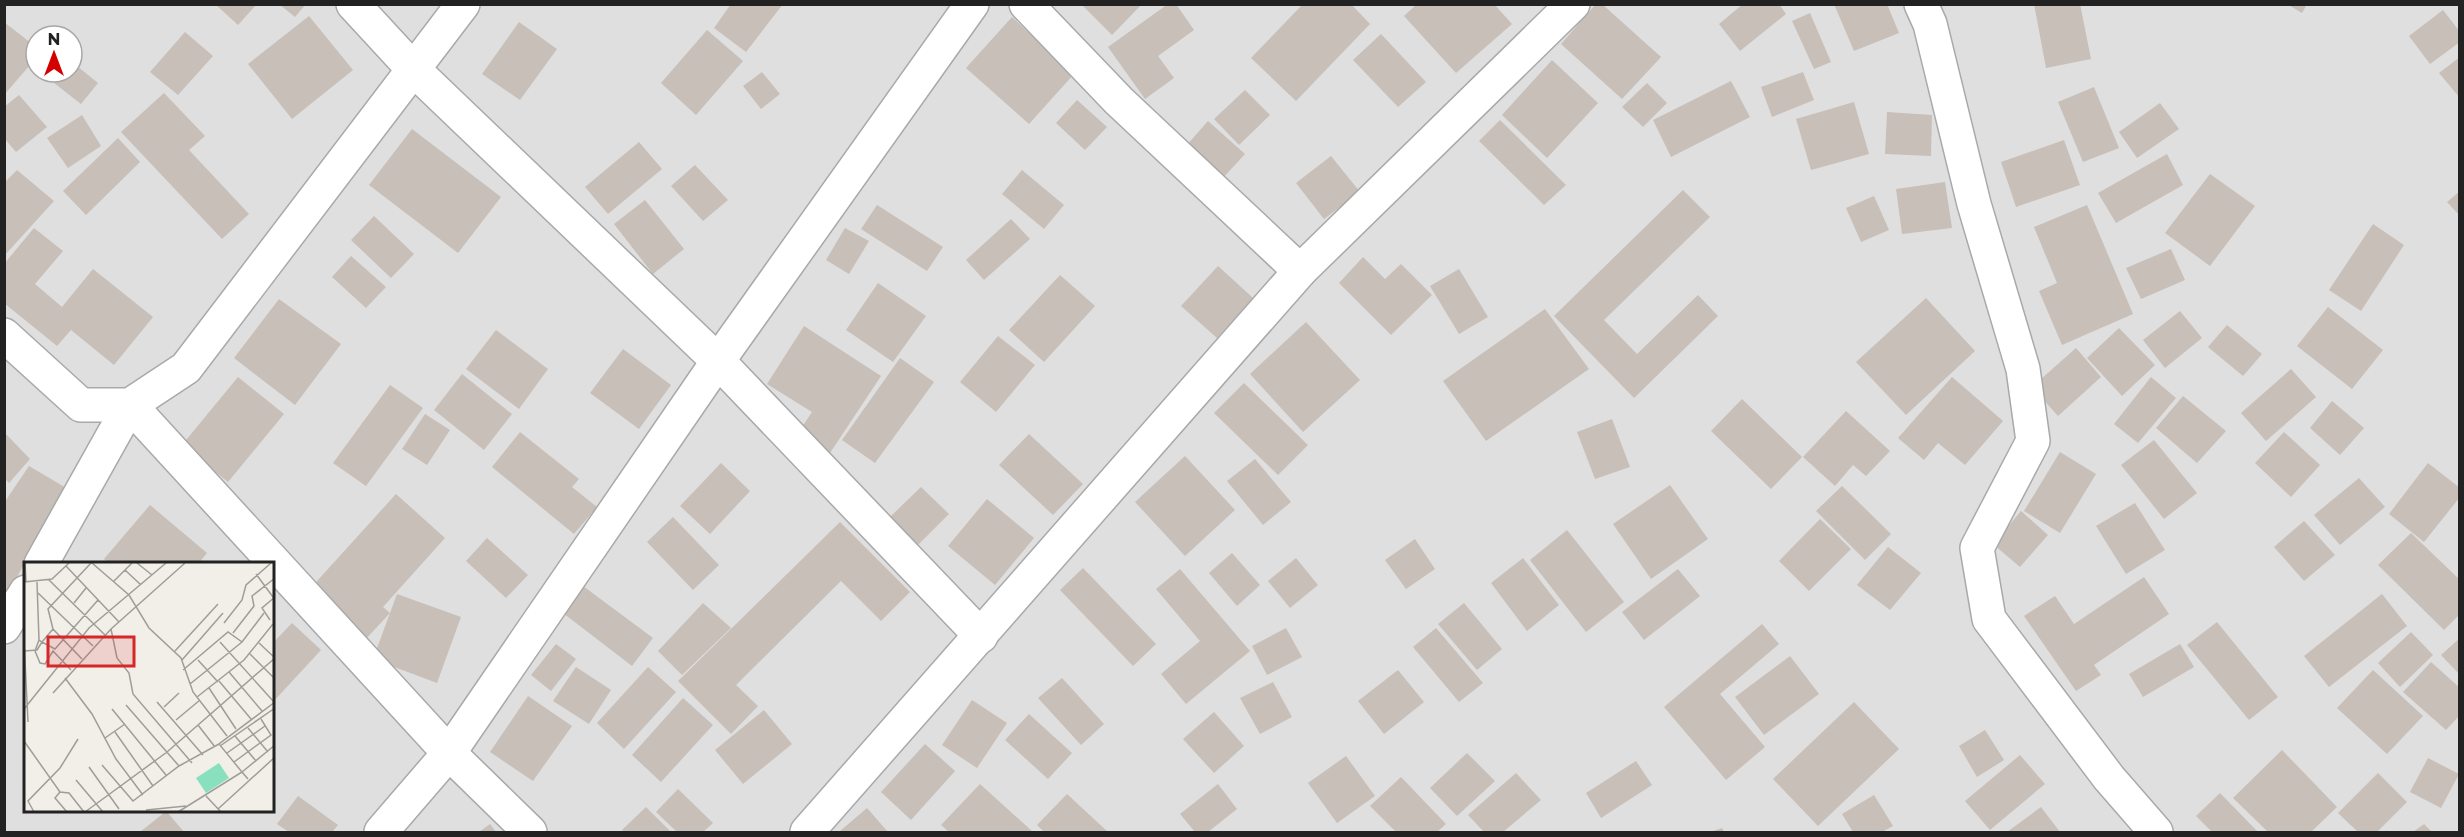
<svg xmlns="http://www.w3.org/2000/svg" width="2464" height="837" font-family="Montserrat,sans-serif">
  <rect width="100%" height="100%" fill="#f2efe9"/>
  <path fill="#e0dfdf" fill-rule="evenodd" d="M5,5H2459V832H5ZM36,36H72V72H36ZM26,564H273V812H26Z"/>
  <g fill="#c7bfb8">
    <polygon points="215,4 257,4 238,25"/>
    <polygon points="279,4 306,4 295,17"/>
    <polygon points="731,4 783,4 746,52 714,28"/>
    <polygon points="1081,4 1142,4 1112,35"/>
    <polygon points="1168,4 1176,4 1194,30 1158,56 1174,78 1145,99 1108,47"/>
    <polygon points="1303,4 1351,4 1370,24 1296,101 1251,58"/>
    <polygon points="1417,4 1494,4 1512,24 1456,73 1404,16"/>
    <polygon points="1596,4 1602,4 1661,57 1622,99 1561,44"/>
    <polygon points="1743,4 1779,4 1786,14 1740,51 1719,24"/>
    <polygon points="1834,4 1887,4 1899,33 1854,51"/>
    <polygon points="2034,4 2080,4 2091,59 2046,68"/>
    <polygon points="2287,4 2307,4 2302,13"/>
    <polygon points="2443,10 2460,32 2460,42 2430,64 2409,36"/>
    <polygon points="1810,13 1831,62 1814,69 1792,21"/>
    <polygon points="309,16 353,70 292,119 248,64"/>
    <polygon points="1012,17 1074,74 1029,124 966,68"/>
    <polygon points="4,22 36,47 36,58 4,95"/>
    <polygon points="519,22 557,49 520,100 482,74"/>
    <polygon points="707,30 743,61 696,115 661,83"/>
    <polygon points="185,32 213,56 178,95 150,72"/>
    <polygon points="1381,34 1426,82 1398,107 1353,60"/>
    <polygon points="2460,57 2460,98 2439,73"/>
    <polygon points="1552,60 1598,103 1547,158 1502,115"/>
    <polygon points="72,62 98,83 81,104 40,72 72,72"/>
    <polygon points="762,72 780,94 761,109 743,86"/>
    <polygon points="1803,72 1814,100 1772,117 1761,87"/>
    <polygon points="1731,81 1750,117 1671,157 1653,120"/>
    <polygon points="1647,83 1667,103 1643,127 1622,107"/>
    <polygon points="2094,87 2119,148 2083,162 2058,102"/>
    <polygon points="1245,90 1270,115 1239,145 1214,119"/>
    <polygon points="164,93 205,136 189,150 249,214 222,239 121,132"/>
    <polygon points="19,95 47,127 16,152 4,138 4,107"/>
    <polygon points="1077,100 1107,127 1085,150 1056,123"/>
    <polygon points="1854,102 1869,154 1811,170 1796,119"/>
    <polygon points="2160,103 2179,129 2137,158 2119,132"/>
    <polygon points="1887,112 1932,115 1931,156 1885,154"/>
    <polygon points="82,115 101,146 68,168 47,138"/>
    <polygon points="1500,120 1566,185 1544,205 1479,141"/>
    <polygon points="1208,121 1245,154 1222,179 1186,146"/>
    <polygon points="412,129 501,197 458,253 369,185"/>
    <polygon points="118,138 140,162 86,215 63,191"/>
    <polygon points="2064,140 2080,185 2016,207 2001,162"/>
    <polygon points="639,142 662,169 608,214 585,187"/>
    <polygon points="2167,154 2183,185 2116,223 2098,193"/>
    <polygon points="1331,156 1360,192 1324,219 1296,183"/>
    <polygon points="695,165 728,200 703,221 671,186"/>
    <polygon points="17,170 54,201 4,256 4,183"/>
    <polygon points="1022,170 1064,205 1044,229 1002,194"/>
    <polygon points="2210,174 2255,206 2210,266 2165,233"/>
    <polygon points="1945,182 1952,228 1902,234 1896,189"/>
    <polygon points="1683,190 1710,217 1604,320 1637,354 1698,295 1718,316 1634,398 1554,316"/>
    <polygon points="2460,191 2460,216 2447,202"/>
    <polygon points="1874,196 1889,230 1861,242 1846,208"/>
    <polygon points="645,200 684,249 653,274 614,224"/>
    <polygon points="877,205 943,247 927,271 861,229"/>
    <polygon points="2087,205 2133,314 2062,345 2039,291 2057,283 2034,227"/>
    <polygon points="374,216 414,254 391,278 351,240"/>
    <polygon points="1011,219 1030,239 984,280 966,260"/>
    <polygon points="2373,224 2404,245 2361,311 2329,290"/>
    <polygon points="34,228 63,251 35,284 62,307 93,269 153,317 114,365 71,330 57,346 4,303 4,264"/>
    <polygon points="845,228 869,241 849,274 826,260"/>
    <polygon points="2171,249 2185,280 2141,299 2126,268"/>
    <polygon points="351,256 386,287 366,308 332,277"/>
    <polygon points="1363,257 1385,279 1401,264 1432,295 1391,335 1339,283"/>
    <polygon points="1218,266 1253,298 1217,338 1181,306"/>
    <polygon points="1459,269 1488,317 1459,334 1430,286"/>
    <polygon points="1060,275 1095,306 1044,362 1009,330"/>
    <polygon points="878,283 926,316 893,362 846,330"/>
    <polygon points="1926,298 1975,351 1906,415 1856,362"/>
    <polygon points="279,299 341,344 295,405 234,358"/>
    <polygon points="2328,307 2383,350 2352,389 2297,346"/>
    <polygon points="1545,309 1589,369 1486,441 1443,381"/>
    <polygon points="2180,311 2202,338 2165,368 2143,340"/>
    <polygon points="1306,322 1360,380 1303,432 1250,374"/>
    <polygon points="2227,325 2262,354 2243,376 2208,347"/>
    <polygon points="804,326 881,376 828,456 796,436 812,412 767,384"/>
    <polygon points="2119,328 2155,365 2122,396 2087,358"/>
    <polygon points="496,330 548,369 519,409 466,369"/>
    <polygon points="998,336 1035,365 996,412 960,382"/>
    <polygon points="2076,348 2101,377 2058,416 2032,387"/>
    <polygon points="623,349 671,385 639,429 590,393"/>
    <polygon points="900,358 934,382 875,463 842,440"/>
    <polygon points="2291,369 2316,397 2266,441 2241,413"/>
    <polygon points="462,374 512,414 484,450 434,410"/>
    <polygon points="238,377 284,414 228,482 182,445"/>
    <polygon points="1952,377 2003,421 1965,465 1938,443 1924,460 1898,438"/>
    <polygon points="2151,377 2176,398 2138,443 2114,424"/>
    <polygon points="1244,383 1308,445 1278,475 1214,413"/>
    <polygon points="390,385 423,408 366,486 333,463"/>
    <polygon points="2183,396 2226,431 2197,463 2156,428"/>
    <polygon points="1742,399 1802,457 1771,489 1711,431"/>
    <polygon points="2332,401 2364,428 2340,455 2310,428"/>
    <polygon points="1846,411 1890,451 1866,476 1853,465 1835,486 1803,457"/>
    <polygon points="425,414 450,430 427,465 402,449"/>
    <polygon points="1612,419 1630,467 1595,479 1577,432"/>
    <polygon points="4,432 30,459 9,483 4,478"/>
    <polygon points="520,432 579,479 572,487 597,507 574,534 492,467"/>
    <polygon points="2284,432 2320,465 2291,497 2255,463"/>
    <polygon points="1029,434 1083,484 1053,515 999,465"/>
    <polygon points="2154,440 2197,493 2164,519 2121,465"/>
    <polygon points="2060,452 2096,474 2060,533 2024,511"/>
    <polygon points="1185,456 1235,510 1185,556 1135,502"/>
    <polygon points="1255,459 1291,502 1263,525 1227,481"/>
    <polygon points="721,463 750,491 710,534 680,506"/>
    <polygon points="2428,463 2460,488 2460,497 2424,542 2389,514"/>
    <polygon points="29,466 68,489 4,599 4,503"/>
    <polygon points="2359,478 2385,507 2340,545 2314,515"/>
    <polygon points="1670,485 1708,539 1651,579 1613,524"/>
    <polygon points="1842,486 1891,534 1865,560 1816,511"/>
    <polygon points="921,487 949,514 918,545 890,517"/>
    <polygon points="396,494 445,538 383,607 390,613 364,641 308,591"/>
    <polygon points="987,499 1034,538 995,585 948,546"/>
    <polygon points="2135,503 2165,550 2126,574 2096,526"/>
    <polygon points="150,505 207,553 198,564 109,564 104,559"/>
    <polygon points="2021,511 2048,535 2020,567 1993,544"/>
    <polygon points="673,517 719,565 693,590 647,542"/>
    <polygon points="1820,519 1851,549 1809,591 1779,561"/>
    <polygon points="2304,521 2335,555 2304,581 2274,547"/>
    <polygon points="840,522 910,592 881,621 841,581 736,685 758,706 731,734 678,681"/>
    <polygon points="1567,530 1624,602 1586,632 1530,560"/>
    <polygon points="2411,533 2460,580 2460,614 2444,630 2378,565"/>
    <polygon points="487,538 528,575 506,598 466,561"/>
    <polygon points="1415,539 1435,569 1406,589 1385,560"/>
    <polygon points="1888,547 1921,573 1890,610 1857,585"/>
    <polygon points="1232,553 1260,585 1237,606 1209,573"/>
    <polygon points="1296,558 1318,585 1290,608 1268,581"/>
    <polygon points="1523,558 1559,605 1527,631 1491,583"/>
    <polygon points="1083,568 1156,644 1133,666 1060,590"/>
    <polygon points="1180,569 1250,651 1186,704 1161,674 1200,641 1156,589"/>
    <polygon points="1678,569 1700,596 1644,640 1622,612"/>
    <polygon points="2144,577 2169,614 2094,665 2101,675 2076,691 2024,616 2055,596 2074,624"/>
    <polygon points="583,586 653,638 632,666 563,613"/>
    <polygon points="397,594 461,617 437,683 373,659"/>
    <polygon points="2382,594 2407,626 2329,687 2304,656"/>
    <polygon points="703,603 731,628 682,675 658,651"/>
    <polygon points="1464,603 1502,649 1477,670 1438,624"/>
    <polygon points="2217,622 2278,697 2249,720 2187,645"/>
    <polygon points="292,623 321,650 273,702 273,643"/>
    <polygon points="1762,624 1779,644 1720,694 1765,747 1726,780 1664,707"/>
    <polygon points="1286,628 1302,657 1267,675 1252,646"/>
    <polygon points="1436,628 1483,683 1459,702 1413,647"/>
    <polygon points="2411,632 2433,655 2400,687 2378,663"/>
    <polygon points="2460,638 2460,675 2441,655"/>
    <polygon points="556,644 576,659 551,691 531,675"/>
    <polygon points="2180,644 2194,667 2143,697 2129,674"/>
    <polygon points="1790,656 1819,694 1764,735 1735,697"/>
    <polygon points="2431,662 2460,688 2460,715 2446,730 2403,692"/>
    <polygon points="576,667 611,690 589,724 553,701"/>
    <polygon points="648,667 676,692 624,749 597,723"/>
    <polygon points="1398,670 1424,702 1384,734 1358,701"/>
    <polygon points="2373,670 2423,716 2387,754 2337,708"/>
    <polygon points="1062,678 1104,724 1081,745 1038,698"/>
    <polygon points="1273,682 1292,717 1260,734 1240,698"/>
    <polygon points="528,696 572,726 533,781 490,752"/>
    <polygon points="683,698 713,725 661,782 632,755"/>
    <polygon points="972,700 1007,723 977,768 942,745"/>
    <polygon points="1854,702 1899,749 1818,826 1773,779"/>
    <polygon points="764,710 792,744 743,784 715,750"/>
    <polygon points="1214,712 1244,746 1214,773 1183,739"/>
    <polygon points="1029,714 1072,753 1048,779 1005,740"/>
    <polygon points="1985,730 2004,760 1977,777 1959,746"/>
    <polygon points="925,744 955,771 911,820 881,792"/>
    <polygon points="2282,750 2337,807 2311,832 2268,832 2233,798"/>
    <polygon points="1467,753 1495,781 1457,816 1430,788"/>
    <polygon points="2020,755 2045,784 1990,830 1965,801"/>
    <polygon points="1346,756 1375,796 1337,823 1308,783"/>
    <polygon points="2428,758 2459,774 2441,808 2410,792"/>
    <polygon points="1636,761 1652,785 1601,818 1586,793"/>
    <polygon points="1516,773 1541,800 1503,832 1484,832 1468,815"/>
    <polygon points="2378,773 2407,802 2377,832 2358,832 2338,813"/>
    <polygon points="1401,777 1446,824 1437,832 1396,832 1370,806"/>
    <polygon points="980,784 1033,832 949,832 941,825"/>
    <polygon points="1218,784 1237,809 1208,832 1195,832 1180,814"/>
    <polygon points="678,789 713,823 703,832 677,832 656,812"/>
    <polygon points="2220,793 2258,832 2212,832 2196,816"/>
    <polygon points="1067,794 1108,832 1044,832 1037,825"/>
    <polygon points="1874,795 1893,826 1882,832 1853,832 1842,814"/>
    <polygon points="298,796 338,825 332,832 289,832 277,824"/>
    <polygon points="646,807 671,832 624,832 622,830"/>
    <polygon points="2041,807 2060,832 2007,832"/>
    <polygon points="867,808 888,832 839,832"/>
    <polygon points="167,812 184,832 140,832 165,812"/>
    <polygon points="490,824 496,832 479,832"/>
    <polygon points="2424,824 2432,832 2413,832"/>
    <polygon points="1722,828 1724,832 1710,832"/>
  </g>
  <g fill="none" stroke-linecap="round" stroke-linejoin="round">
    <defs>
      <g id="minor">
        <polyline points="353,4 413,69 718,361 981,636"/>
        <polyline points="1026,4 1119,101 1300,271"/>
        <polyline points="1921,4 1930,24 1974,204 2023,369 2033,441 1977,548 1989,619 2109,778 2156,832"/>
        <polyline points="4,335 81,405 130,405 186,368 463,4"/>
        <polyline points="41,564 130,405 449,753 530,832"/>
        <polyline points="4,627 26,592"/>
        <polyline points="381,832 449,753 718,361 972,4"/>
        <polyline points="807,832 1300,271 1573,4"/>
      </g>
    </defs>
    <use href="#minor" stroke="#a9a9a9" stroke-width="36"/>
    <use href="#minor" stroke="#fff" stroke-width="33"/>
  </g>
  <g transform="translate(24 562)">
    <rect width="250" height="250" fill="#f2efe9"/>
    <path d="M195,201L205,216L182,231L172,216Z" fill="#88e0be"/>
    <path fill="none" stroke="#9f9d99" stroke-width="1.5" d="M1,1L2,20M68,1L105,33L125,66L157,96L169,130L203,174M113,1L128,13M42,4L95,60M101,8L117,23M232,12L249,35M25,18L81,73M90,19L108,1M0,20L28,17L45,1M13,20L15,78L18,80L29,67M14,31L69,84M50,41L62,26M246,58L238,46L251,35M200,61L218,38L222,23L247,1M87,67L93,96L105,111L109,132L168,201M209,71L230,44L228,34L251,16M0,78L4,160M15,78L11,89L16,101L21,102L29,89L47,108M196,80L250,140M235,81L251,96M0,89L13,88L18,80L31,87L74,38M151,89L194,42M226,92L251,117M58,97L29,67L24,47L67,1M158,98L199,51M174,98L194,120M159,108L204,70L218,80M205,110L238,149M41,116L68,152L92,197L119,233M195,119L227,157M166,122L218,80L240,51M185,126L212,167M29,131L87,67L161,1M173,135L220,98L249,62M133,140L179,193M102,143L155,204M140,145L155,131M0,147L65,66L142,1M88,147L142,213M152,158L176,138M174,163L191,185M224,166L244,190M91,170L129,224M211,174L232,199M81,176L101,162M0,179L36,230L45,231L60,250M196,184L251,146M203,191L241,164M210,200L247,173L237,157M78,203L109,239L155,204L195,182M65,205L95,247M224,217L218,210L251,183M52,218L79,250M36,230L31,236L43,250M182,234L197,250M194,247L251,195M122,248L162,244M10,250L4,239L36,206L54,177M61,250L143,190L251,96M154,250L218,210L195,182L251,140"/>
    <path fill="#d62828" fill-opacity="0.15" stroke="#d62828" stroke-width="3" d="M24,75H110V104H24Z"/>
    <rect width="250" height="250" fill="none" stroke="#222" stroke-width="3"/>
  </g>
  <rect width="2464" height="837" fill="none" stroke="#222222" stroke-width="12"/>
  <g transform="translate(54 54)"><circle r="28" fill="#ffffff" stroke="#a7a7a7" stroke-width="1.5"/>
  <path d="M0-4.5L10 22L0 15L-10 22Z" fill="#d40000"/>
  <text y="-9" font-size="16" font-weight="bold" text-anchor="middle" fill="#222222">N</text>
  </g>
</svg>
